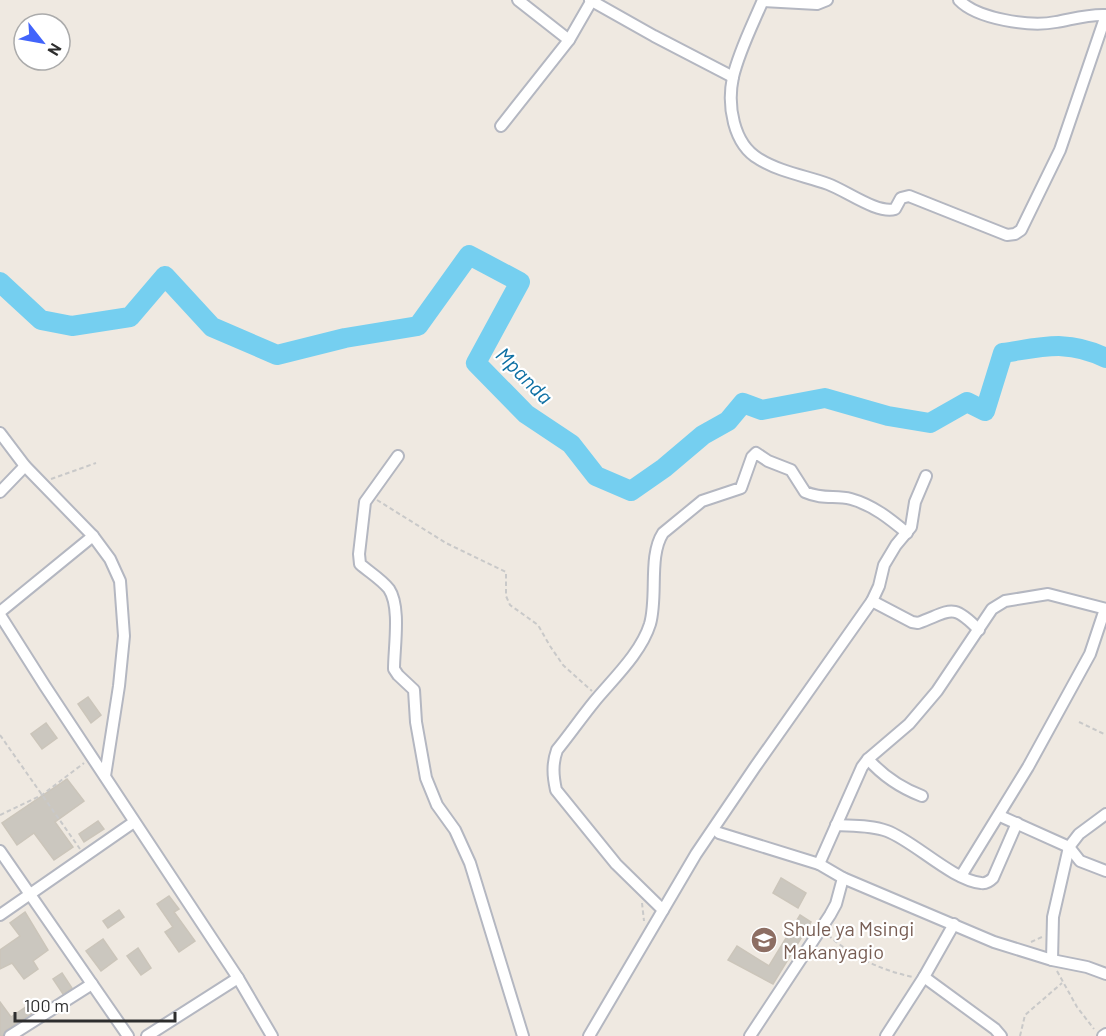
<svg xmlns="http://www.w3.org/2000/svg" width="1106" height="1036" font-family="Barlow,sans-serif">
  <rect width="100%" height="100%" fill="#efe9e1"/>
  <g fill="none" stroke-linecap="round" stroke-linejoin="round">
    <path stroke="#75cff0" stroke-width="20" d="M0,282L41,320L72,326L130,317L165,276L212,327L277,355L345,338L418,326L469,255L520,282L476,363L526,414L571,444L596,476L631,491L664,468L703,435L728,421L743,403L762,410L825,398L888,416L930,423L967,402L985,411L1003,353C1043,347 1067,339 1106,358"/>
  </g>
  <g fill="#cbc7bf" stroke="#cbc5ba" stroke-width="1.5">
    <polygon points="88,697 101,715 91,723 78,704"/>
    <polygon points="46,723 57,738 42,749 31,734"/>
    <polygon points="67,779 84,801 55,822 73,847 54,860 34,833 17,845 2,823"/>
    <polygon points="98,821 104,829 84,842 79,834"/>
    <polygon points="781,878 806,893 798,908 773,893"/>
    <polygon points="169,896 179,909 174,912 195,941 179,952 165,932 173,927 157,904"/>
    <polygon points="119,910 124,917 108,928 103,921"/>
    <polygon points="25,912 48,950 33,961 38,969 24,979 12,963 0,969 0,950 20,936 10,923"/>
    <polygon points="800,915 811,922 773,984 728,960 737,946 769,966"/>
    <polygon points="103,939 117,959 101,971 86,951"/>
    <polygon points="138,948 151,968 141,975 127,956"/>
    <polygon points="62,973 72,988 63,994 53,979"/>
    <polygon points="0,1002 11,1017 30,1004 35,1011 6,1030 3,1036 0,1036"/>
  </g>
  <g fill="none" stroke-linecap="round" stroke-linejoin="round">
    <defs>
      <g id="minor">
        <polyline points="518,0 569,40"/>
        <polyline points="590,0 654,36 733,77"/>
        <path d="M763,0C753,24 739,51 733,77C727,105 733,144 759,159C780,172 806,176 828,184C847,191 877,214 895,209L901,198L909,196L1007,235L1015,234L1021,230L1060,150L1106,15"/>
        <path d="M959,0C977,19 1030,27 1056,22C1073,19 1088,14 1106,15"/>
        <polyline points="763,1 817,4 827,0"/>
        <polyline points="501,126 569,40 592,0"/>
        <polyline points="0,433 25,466 93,536 110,559 120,581 124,636 119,686 105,776"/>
        <path d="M398,456L365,502L359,554L360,564C369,572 381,579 389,589C401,607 394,647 394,669L398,675L414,690L416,722L426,778L437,805L455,830L470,863L523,1036"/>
        <polyline points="0,492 25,466"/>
        <path d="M872,601L912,622L918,623C951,611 952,602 979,630"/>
        <polyline points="0,612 93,536"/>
        <polyline points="0,615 45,686 238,978 272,1036"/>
        <path d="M868,759C883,776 901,788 922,796"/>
        <polyline points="1000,816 1069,847 1080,861 1106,871"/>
        <path d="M836,825C852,826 871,825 887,831C914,841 952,880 981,883C986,884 990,881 993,878L1017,823"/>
        <polyline points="719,833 819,864 843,878 994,942 1052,960 1087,967 1106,974"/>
        <polyline points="0,851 128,1036"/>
        <polyline points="819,864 862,767 868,759 909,724 937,691 992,609 1005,601 1048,594 1106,609"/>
        <polyline points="961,876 1028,767 1090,654 1105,609"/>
        <path d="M663,910L616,864L556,790C553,776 552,764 557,750C570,734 581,718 594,702C613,679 641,653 650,624C658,596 648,556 663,533L702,501L741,488L752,457L756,453L768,461L791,470L805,492C823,500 835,495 851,499C873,505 890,519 907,533"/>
        <polyline points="0,915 134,822"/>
        <polyline points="1052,960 1053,917 1069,847 1079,834 1106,814"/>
        <polyline points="924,977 995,1029 1001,1036"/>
        <polyline points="10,1036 92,984"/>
        <polyline points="147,1036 238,978"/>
        <polyline points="589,1036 696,854 755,767 872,601 879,586 884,565 896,545 911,527 915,502 926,476"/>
        <polyline points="750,1036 830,915 836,904 843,878"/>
        <polyline points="886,1036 924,977 954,924"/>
        <polyline points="1103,1036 1106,1034"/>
      </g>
    </defs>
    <use href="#minor" stroke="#b4b7c1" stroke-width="14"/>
    <g stroke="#c9c9c9" stroke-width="2" stroke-dasharray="4.5 3" stroke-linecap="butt">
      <polyline points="51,479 96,463"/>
      <polyline points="377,500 446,543 506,572 506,596 510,605 538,625 550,646 563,665 592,691"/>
      <polyline points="1079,722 1106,735"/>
      <polyline points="0,735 80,849"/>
      <polyline points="0,815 42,795 84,763"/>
      <polyline points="642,903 644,921"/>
      <path d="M828,935C853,957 880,970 913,977"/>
      <polyline points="1031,942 1042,937"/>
      <polyline points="1057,971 1077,1007 1094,1029"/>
      <polyline points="1020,1036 1025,1015 1062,983"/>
    </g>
    <use href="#minor" stroke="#fff" stroke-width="10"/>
  </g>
  <defs>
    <symbol id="school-disc" viewBox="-11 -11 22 22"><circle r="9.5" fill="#8d6e63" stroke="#fff"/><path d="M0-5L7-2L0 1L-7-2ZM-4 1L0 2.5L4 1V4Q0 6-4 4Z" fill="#fff"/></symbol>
  </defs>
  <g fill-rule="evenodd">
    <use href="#school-disc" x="749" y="925" width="30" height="30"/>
  </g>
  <g text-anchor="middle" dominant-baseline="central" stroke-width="4.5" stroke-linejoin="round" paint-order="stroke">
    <g font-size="20" fill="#785e54" stroke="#fff" text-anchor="start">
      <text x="783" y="928">Shule ya Msingi<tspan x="783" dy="23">Makanyagio</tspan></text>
    </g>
    <g font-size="21" font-style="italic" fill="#0d6fa3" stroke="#fff">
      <text transform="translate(525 375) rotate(45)">Mpanda</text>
    </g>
  </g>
  <g transform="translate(42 42) rotate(121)"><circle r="28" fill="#ffffff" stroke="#ababab" stroke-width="1.5"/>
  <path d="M0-4.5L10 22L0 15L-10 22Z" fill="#4264fb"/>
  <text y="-9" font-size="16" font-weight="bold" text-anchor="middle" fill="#2e2e2e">N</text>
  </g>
  <path d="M15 1012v9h160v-9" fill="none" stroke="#2e2e2e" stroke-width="3"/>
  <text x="24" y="1012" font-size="18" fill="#2e2e2e" stroke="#ffffff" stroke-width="4.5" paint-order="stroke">100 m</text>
</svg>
